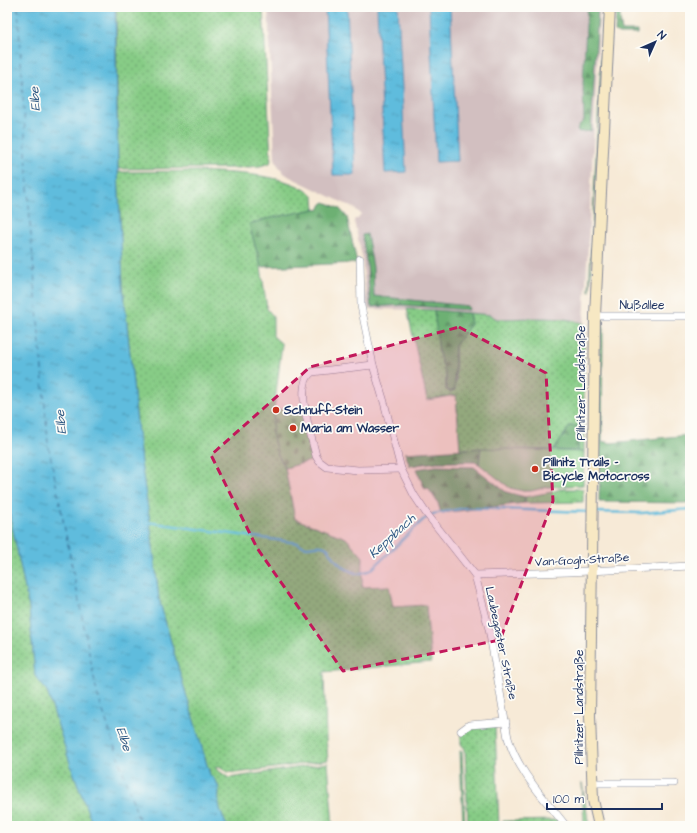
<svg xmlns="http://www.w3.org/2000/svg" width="697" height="833" font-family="'Architects Daughter',sans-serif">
  <defs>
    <pattern id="grass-dots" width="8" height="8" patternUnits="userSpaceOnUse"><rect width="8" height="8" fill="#87cc86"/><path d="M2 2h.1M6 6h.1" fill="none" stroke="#6ea671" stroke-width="1.8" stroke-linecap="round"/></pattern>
    <pattern id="forest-firs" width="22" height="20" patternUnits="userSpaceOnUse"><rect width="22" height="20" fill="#6db073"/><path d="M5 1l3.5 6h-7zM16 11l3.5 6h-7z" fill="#599062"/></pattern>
    <pattern id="cemetery-stones" width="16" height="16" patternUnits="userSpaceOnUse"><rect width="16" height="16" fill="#87cc86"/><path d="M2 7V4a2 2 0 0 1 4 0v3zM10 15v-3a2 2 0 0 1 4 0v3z" fill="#6ea671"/></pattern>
    <pattern id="park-crowns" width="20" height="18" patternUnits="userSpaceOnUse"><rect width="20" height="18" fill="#87cc86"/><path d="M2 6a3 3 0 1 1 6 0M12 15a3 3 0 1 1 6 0" fill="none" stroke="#6ea671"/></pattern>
    <pattern id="water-ripples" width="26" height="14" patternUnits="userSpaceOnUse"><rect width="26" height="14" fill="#5fbcdd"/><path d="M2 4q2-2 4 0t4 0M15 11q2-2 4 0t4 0" fill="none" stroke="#4e99b6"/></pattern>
  </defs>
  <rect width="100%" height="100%" fill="#fdfcf7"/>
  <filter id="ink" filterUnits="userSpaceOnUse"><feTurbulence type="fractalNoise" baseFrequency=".025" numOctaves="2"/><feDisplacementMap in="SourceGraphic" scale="8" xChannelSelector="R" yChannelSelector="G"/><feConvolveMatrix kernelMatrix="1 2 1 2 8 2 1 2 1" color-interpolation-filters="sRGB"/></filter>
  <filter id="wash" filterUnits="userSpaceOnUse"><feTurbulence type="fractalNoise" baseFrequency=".012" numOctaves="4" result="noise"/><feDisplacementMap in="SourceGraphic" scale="16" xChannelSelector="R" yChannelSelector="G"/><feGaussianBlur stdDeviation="0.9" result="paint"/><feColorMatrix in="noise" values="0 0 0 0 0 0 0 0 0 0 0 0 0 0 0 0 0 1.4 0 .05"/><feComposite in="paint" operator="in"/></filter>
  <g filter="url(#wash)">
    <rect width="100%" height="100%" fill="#f7ead7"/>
    <polygon fill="#d2bfc0" points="268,7 600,7 584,324 577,320 496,319 490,315 434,310 367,309 362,256 354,221 355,219 358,219 361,214 354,208 290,177 284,173 277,164 275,158"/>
    <g fill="url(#grass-dots)" stroke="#517e72">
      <polygon points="116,7 263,7 271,160 270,163 260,166 237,168 118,169"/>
      <polygon points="603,20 604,20 590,291 589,291"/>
      <path d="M198,171C229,173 292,173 314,197L315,209L266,219L249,224L261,267L267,309L273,316V336L282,344L274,410L272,433L285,468L295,519L346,538L363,557L362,587L389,586L393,607L426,605L431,662L324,672L326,738L328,760L289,766L236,773L228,772L219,766L215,768L229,778L328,763L333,826H227C224,819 220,812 219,805C217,790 224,788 210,775L178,667L159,599L150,522L141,463L123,285L118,172Z"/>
      <path d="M407,309L434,310L446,376V389L456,382L455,346L471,324L469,313L490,315L497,319C518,319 567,315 584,324V452L578,451L579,426H570L554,450L460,449L456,395L427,400Z"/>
      <polygon points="603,318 602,441 600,441 600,321"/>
      <polygon points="7,501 29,608 35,676 47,691 71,766 93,826 7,826"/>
      <polygon points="490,725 495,727 499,826 468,826 465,749 461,744 461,736 471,728"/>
      <polygon points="460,751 462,751 465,826 463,826"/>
      <polygon points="582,783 589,826 584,826"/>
      <polygon points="558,820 563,826 503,826 503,821"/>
    </g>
    <g fill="url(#forest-firs)" stroke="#447068">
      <polygon points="587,7 598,7 591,131 579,132 577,130 579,125 584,121 583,84"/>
      <polygon points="616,7 621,7 620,18 622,31 638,31 638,34 619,34 615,32"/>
      <polygon points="325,202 339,208 347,217 357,263 261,267 249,224 266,219 315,209 319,210 322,204"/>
      <polygon points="367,234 373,267 374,296 468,306 469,310 403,305 371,307 367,265 362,235"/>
      <polygon points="434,310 469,313 471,324 455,346 455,390 449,392 446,389 446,376 439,354"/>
      <polygon points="570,426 579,426 578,451 554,450"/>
      <polygon points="688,435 690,436 690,503 599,502 600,441 611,443"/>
      <polygon points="481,448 479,464 475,462 437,462 410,466 405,453"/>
      <polygon points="436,466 474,467 506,492 525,497 525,503 441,513 438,503 428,488 425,489 416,469"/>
    </g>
    <polygon fill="url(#cemetery-stones)" stroke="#517e72" points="303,408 314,460 285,468 277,453 272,433 274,410"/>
    <polygon fill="url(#park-crowns)" stroke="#517e72" points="560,489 583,489 583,502 525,503 525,497 552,492"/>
    <polygon fill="#87cc86" stroke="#517e72" points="481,448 584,452 583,485 547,487 531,491 523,491 510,488 479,464"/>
    <g fill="url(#water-ripples)" stroke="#3d769e">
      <path d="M7,7H115L118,172L123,285L141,463L150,522L159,599L178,667L210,775C223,788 217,789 219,804C220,812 224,819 227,826H93L71,766L47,691L35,676L29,608L7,501Z"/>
      <polygon points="325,7 347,7 355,175 333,175"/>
      <polygon points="377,7 398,7 406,172 385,173"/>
      <polygon points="429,7 450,7 458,161 436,162"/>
    </g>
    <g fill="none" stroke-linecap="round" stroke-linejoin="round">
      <g stroke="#5fbcdd" stroke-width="2.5">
        <polyline points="595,512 642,513 690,509"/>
        <path d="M147,522L298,543C309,552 314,542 325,547C329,548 332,555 335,559C340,566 349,571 358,574L371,570L423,520L433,514L465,508L590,512"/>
      </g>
      <polyline stroke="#2f5984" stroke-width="1" stroke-dasharray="5 4" stroke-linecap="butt" points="18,7 30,223 48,443 97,693 141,826"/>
    </g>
  </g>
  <g filter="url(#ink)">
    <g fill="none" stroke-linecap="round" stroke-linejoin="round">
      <defs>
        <g id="minor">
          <path d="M360,259L361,306L373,365L384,402L401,469L414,495L426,513L475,575L489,629L508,738C518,772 545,799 566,826"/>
          <polyline points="595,316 690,316"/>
          <path d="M373,365L312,372C293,385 312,437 316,456L319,461L327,467L358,470L401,469"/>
          <polyline points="475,575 569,572 690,566"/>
          <polyline points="461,731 469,725 506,722"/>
          <polyline points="593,783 674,783"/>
        </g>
        <polyline id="secondary" points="599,826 593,800 590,716 595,316 610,7"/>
      </defs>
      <use href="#minor" stroke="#898c9a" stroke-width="8"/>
      <use href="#secondary" stroke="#898c9a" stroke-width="12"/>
      <use href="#minor" stroke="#fff" stroke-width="7"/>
      <use href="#secondary" stroke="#f7e8c3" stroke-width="10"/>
    </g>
  </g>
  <path fill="#c2185b" fill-opacity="0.2" stroke="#c2185b" stroke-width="3" stroke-dasharray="8 5" stroke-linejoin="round" d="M459,327L546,373L553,501L500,640L343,671L257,548L211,455L310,367Z"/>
  <g fill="#c8321e" stroke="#fdfcf7" stroke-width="1.5">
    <circle cx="276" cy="410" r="4"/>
    <circle cx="293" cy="428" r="4"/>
    <circle cx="535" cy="469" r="4"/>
  </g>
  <g text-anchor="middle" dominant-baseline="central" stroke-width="3.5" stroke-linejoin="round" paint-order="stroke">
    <g font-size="12" fill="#1b2f5e" stroke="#fdfcf7">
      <text x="642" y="305">Nußallee</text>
      <text transform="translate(581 383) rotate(-90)">Pillnitzer Landstraße</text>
      <text transform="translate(582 560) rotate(-3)">Van-Gogh-Straße</text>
      <text transform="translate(501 643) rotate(78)">Laubegaster Straße</text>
      <text transform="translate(579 707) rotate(-90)">Pillnitzer Landstraße</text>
    </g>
    <g font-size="12" font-weight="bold" fill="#1b2f5e" stroke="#fdfcf7" text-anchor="start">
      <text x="284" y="410">Schnuff-Stein</text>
      <text x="301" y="428">Maria am Wasser</text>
      <text x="543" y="462">Pillnitz Trails -<tspan x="543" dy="14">Bicycle Motocross</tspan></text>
    </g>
    <g font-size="13" font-style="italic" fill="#2f5984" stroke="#fdfcf7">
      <text transform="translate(35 99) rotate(-94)">Elbe</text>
      <text transform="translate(61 422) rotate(-95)">Elbe</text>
      <text transform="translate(392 536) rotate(-43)">Keppbach</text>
      <text transform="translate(124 739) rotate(72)">Elbe</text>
    </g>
  </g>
  <rect width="697" height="833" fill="none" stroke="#fdfcf7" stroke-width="24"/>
  <g transform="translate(655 42) rotate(45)" stroke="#fdfcf7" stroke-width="3" paint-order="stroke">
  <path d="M0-3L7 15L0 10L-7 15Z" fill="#1b2f5e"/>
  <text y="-6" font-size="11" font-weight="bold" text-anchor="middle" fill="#1b2f5e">N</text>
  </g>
  <path d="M547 803v6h115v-6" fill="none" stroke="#1b2f5e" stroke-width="2"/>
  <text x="553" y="803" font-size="12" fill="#1b2f5e" stroke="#fdfcf7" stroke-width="3" paint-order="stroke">100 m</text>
</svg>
